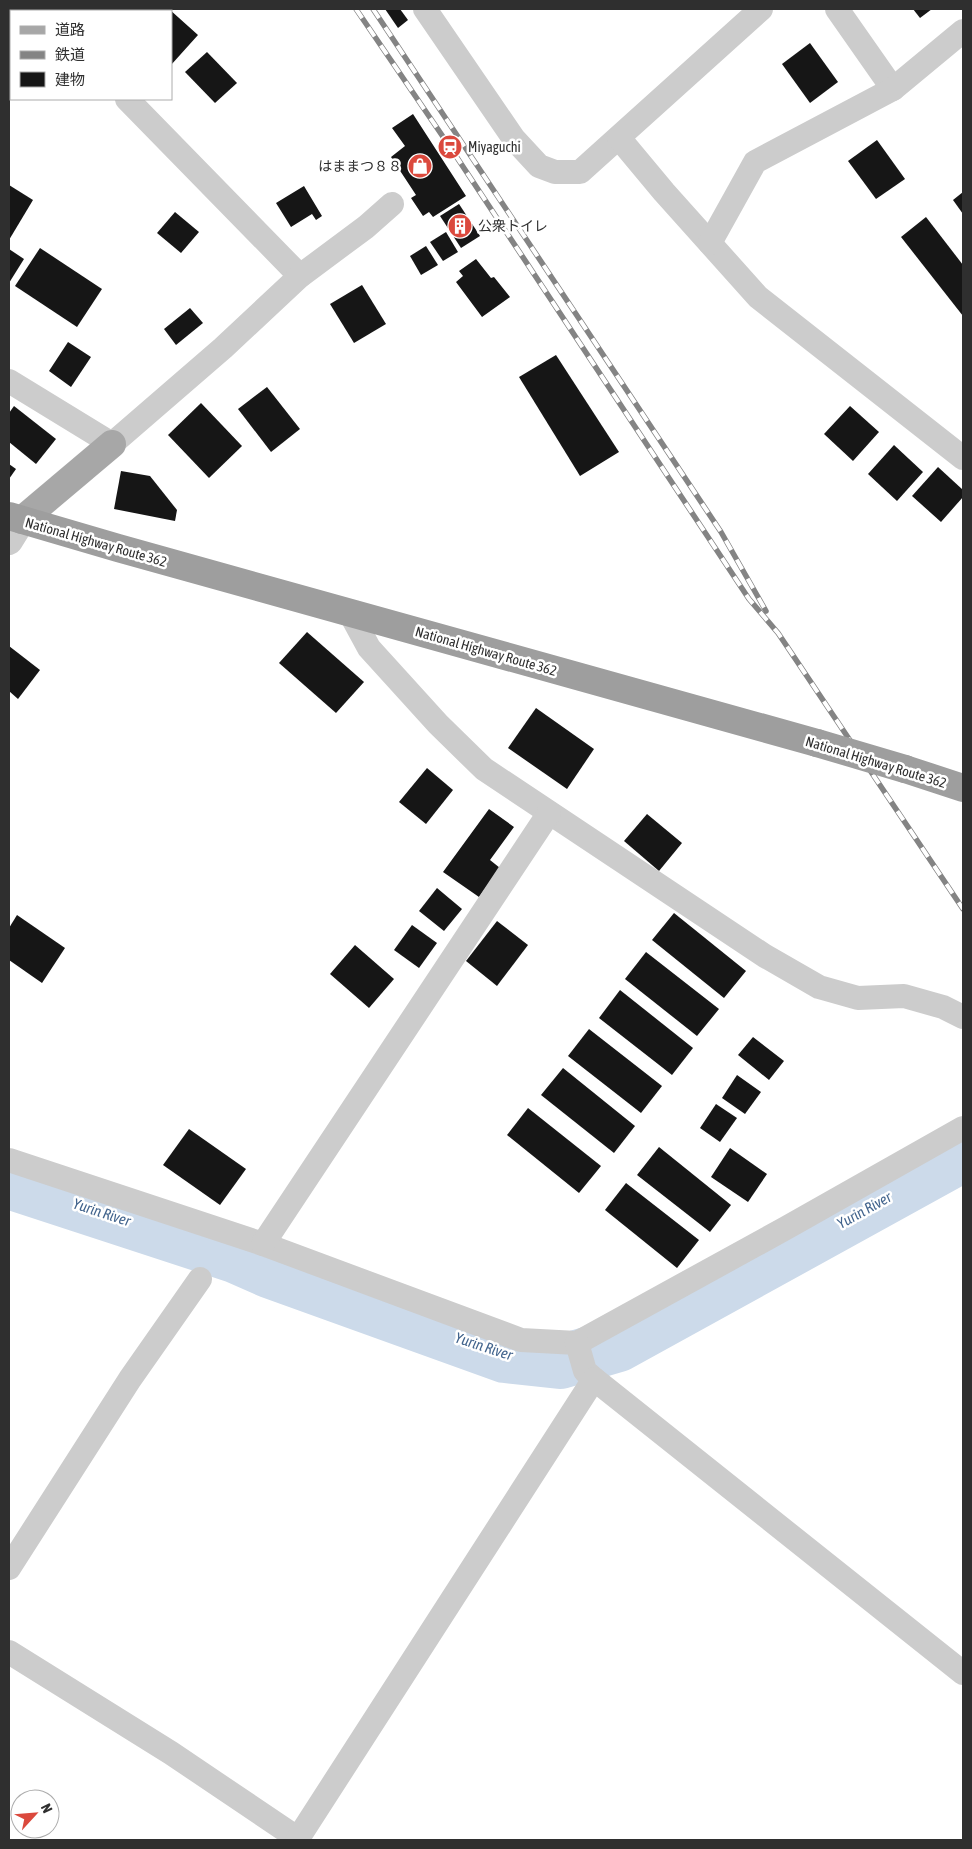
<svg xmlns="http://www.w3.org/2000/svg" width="972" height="1849" font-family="'Asap Condensed','Noto Sans JP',sans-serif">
  <rect width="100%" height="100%" fill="#fff"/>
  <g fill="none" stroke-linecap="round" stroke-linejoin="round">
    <polyline stroke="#ccdaea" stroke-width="54" points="9,1182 235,1256 269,1271 505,1356 560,1362 618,1345 963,1155"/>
  </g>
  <g fill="#161616">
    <polygon points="110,9 169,9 198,35 171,65 171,11 113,11"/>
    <polygon points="385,9 400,9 408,20 398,28"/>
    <polygon points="913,9 932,9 920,18"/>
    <polygon points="810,43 838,82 810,103 782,64"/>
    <polygon points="207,52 237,83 215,103 185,72"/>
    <polygon points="413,114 466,196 433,217 429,212 423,216 411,198 416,195 391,157 405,146 392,128"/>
    <polygon points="877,140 905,179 876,199 848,161"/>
    <polygon points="9,185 33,200 9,240"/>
    <polygon points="304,186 322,216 316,220 312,214 291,227 276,203"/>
    <polygon points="963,192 963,214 953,200"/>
    <polygon points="459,204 480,236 461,248 440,216"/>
    <polygon points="175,212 199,232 181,253 157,233"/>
    <polygon points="926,217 963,265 963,316 901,237"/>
    <polygon points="446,232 458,252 443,261 430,242"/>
    <polygon points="426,246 438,265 421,275 410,256"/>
    <polygon points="40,248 102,289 77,327 15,286"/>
    <polygon points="9,249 24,259 9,283"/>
    <polygon points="476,259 491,278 494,277 510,297 482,317 456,282 463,276 459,271"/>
    <polygon points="362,285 386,324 354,343 330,304"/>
    <polygon points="190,308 203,323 176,345 164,329"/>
    <polygon points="68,342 91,357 71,387 49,371"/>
    <polygon points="556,355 619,452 580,476 519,377"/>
    <polygon points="267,387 300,429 271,452 238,409"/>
    <polygon points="201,403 242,446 209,478 168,435"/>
    <polygon points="14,406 56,439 36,464 9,442 9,413"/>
    <polygon points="850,406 879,432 853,461 824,434"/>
    <polygon points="894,445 923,472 897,501 868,474"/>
    <polygon points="9,464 16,469 9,479"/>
    <polygon points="938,467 963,490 963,497 941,522 912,496"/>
    <polygon points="121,471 150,476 177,510 175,521 114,509"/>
    <polygon points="307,632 364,682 336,713 279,663"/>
    <polygon points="9,646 40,670 18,699 9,691"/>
    <polygon points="536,708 594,749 567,789 508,748"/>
    <polygon points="427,768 453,790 426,824 399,802"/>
    <polygon points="489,809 514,827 490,860 500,868 479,897 443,872"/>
    <polygon points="647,814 682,843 659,871 624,841"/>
    <polygon points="437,888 462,909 444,931 419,911"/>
    <polygon points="674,913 746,971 724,998 652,940"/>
    <polygon points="17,915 65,948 42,983 9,960 9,928"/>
    <polygon points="497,921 528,945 497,986 466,961"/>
    <polygon points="412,925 437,943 419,968 394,950"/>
    <polygon points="355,945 394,979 369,1008 330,974"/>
    <polygon points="646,952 719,1009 697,1036 625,979"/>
    <polygon points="620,990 693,1048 672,1075 599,1018"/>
    <polygon points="589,1029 662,1086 641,1113 568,1056"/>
    <polygon points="753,1037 784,1061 769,1080 738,1055"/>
    <polygon points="563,1068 635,1126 614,1153 541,1095"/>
    <polygon points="737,1075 761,1092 745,1114 722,1098"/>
    <polygon points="716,1104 737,1118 720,1142 700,1128"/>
    <polygon points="528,1108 601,1166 579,1193 507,1135"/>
    <polygon points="189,1129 246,1169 220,1205 163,1165"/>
    <polygon points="659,1147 731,1205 710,1232 637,1175"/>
    <polygon points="730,1148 767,1174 748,1202 711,1177"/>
    <polygon points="626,1183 699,1240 677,1268 605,1210"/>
  </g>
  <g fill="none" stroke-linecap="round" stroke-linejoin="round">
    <g stroke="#ccc" stroke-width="24">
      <polyline points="425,9 514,139 539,166 555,172 580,172 761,9"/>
      <polyline points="837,9 893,89"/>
      <polyline points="9,20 11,21"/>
      <polyline points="127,99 300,276"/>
      <polyline points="619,138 664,192 758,297 963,458"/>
      <polyline points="710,243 755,162 893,89 963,31"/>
      <polyline points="9,381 112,444 223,348 300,276 366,227 392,204"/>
      <polyline points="350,613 369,648 438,724 484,769 765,956 819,987 858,998 904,996 943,1007 963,1017"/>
      <polyline points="9,1160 263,1244 521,1340 577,1343 786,1228 963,1128"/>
      <polyline points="263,1244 549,813"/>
      <polyline points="577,1343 585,1371 594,1379"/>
      <polyline points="9,1568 130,1379 200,1279"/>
      <polyline points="9,1652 171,1753 300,1840"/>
      <polyline points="297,1840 594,1379 963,1673"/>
    </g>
    <polyline stroke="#ccc" stroke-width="28" points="9,541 22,520"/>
    <polyline stroke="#a7a7a7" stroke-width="28" points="22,520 112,444"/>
    <g stroke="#9e9e9e" stroke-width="28">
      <polyline points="9,516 118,548 817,743"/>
      <polyline points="905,769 963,788"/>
    </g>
    <defs>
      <g id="rail">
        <polyline points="356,9 450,147 749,599 778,633 963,909"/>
        <polyline points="373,9 721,532 766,611"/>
      </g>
    </defs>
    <use href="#rail" stroke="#848484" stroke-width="5.5"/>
    <use href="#rail" stroke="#fff" stroke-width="4" stroke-dasharray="11" stroke-linecap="butt"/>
    <polyline stroke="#9e9e9e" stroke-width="28" points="817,743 905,769"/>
  </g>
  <defs>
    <symbol id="station-disc" viewBox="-11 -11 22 22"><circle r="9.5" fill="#db493d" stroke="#fff"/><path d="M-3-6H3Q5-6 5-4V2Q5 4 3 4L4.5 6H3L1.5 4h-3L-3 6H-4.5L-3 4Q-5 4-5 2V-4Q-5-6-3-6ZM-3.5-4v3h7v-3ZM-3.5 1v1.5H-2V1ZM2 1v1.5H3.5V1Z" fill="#fff"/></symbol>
    <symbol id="shop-disc" viewBox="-11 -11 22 22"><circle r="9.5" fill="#db493d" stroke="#fff"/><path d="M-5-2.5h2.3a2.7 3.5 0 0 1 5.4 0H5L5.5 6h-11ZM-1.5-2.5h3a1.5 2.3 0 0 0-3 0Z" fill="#fff"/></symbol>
    <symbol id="building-disc" viewBox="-11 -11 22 22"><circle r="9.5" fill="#db493d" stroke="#fff"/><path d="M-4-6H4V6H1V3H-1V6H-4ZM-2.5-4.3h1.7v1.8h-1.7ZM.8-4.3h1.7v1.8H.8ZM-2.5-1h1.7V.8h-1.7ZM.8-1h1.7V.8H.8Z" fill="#fff"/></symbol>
  </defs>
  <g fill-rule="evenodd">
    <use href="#station-disc" x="436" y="133" width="28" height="28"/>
    <use href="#shop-disc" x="406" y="152" width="28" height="28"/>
    <use href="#building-disc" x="446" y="212" width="28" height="28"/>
  </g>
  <g text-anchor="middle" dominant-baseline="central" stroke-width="5" stroke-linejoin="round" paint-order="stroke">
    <g font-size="14" fill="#2f2f2f" stroke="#fff" text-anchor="start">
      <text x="468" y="147">Miyaguchi</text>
      <text x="402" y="166" text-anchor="end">はままつ８８</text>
      <text x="478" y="226">公衆トイレ</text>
    </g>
    <g font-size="14" fill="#2f2f2f" stroke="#fff">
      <text transform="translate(96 542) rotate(16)">National Highway Route 362</text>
      <text transform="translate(486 651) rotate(16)">National Highway Route 362</text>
      <text transform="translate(876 762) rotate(17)">National Highway Route 362</text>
    </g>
    <g font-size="15" font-style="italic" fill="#42648d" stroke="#fff">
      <text transform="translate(864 1210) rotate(-29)">Yurin River</text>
      <text transform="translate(102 1212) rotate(18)">Yurin River</text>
      <text transform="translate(484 1346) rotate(18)">Yurin River</text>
    </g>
  </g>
  <rect width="972" height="1849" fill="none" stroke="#2f2f2f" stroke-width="20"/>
  <rect x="10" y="10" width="162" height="90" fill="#ffffff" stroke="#acacac"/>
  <rect x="20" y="26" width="25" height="8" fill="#a7a7a7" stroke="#acacac"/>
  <text x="55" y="35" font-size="15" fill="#2f2f2f">道路</text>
  <rect x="20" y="51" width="25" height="8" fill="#848484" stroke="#acacac"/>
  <text x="55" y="60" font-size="15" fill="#2f2f2f">鉄道</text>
  <rect x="20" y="72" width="25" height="15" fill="#161616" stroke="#acacac"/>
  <text x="55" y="85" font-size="15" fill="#2f2f2f">建物</text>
  <g transform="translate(35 1814) rotate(64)"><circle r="24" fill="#ffffff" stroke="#acacac"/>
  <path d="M0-4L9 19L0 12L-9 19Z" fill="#db493d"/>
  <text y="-8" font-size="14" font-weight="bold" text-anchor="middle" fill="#2f2f2f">N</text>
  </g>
</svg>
